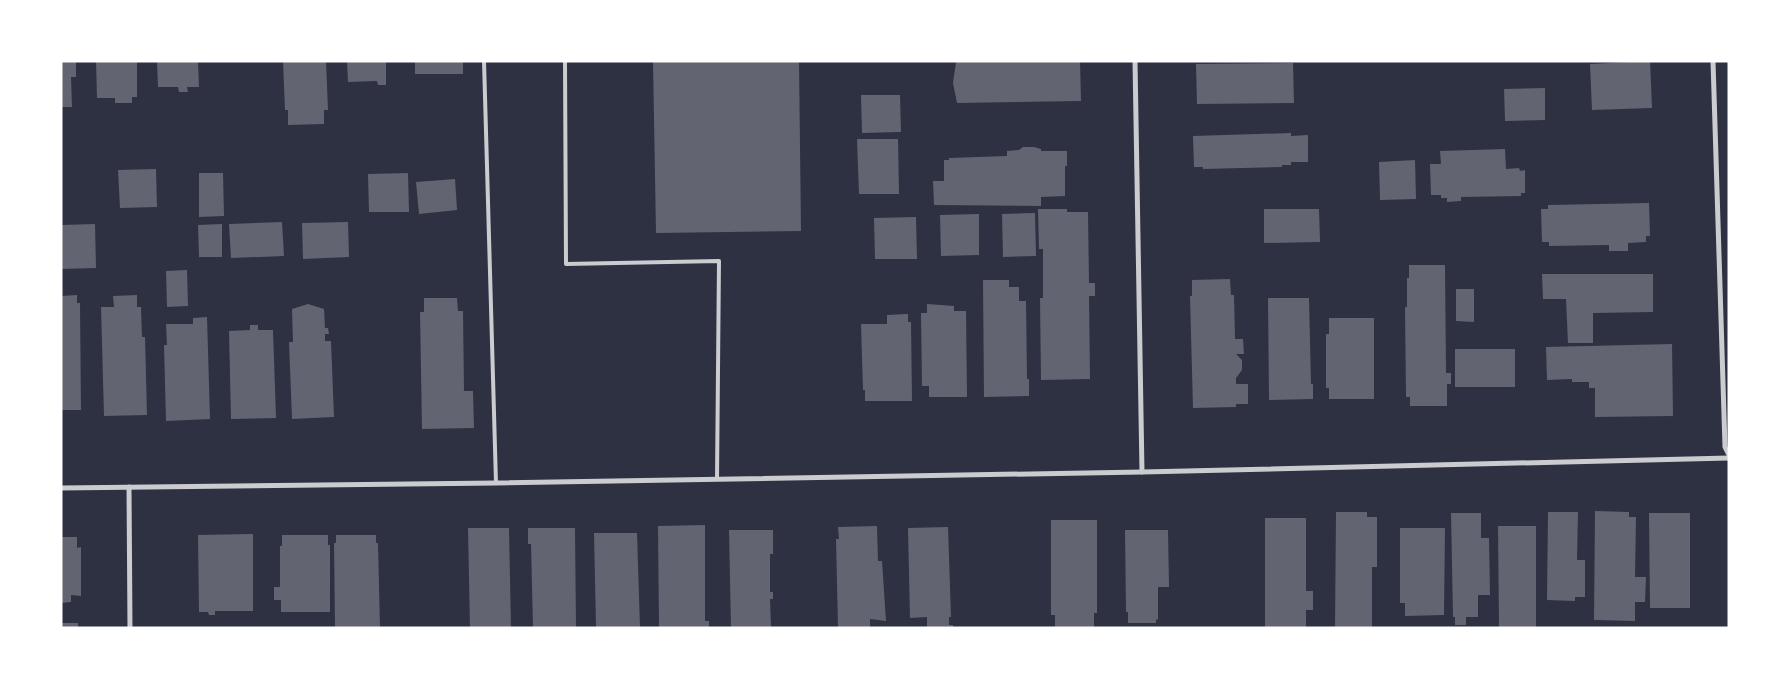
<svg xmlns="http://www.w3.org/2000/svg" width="1790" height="689" font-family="Karla,sans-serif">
  <rect width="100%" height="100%" fill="#2d3142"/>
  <g fill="#626471">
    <polygon points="61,61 76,61 76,77 71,77 72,107 61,107"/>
    <polygon points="96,61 137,61 137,97 132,97 132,103 115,103 115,98 97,98"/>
    <polygon points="157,61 198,61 199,87 187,87 188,92 179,92 178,87 158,87"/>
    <polygon points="283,61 326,61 328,110 324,110 324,124 288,125 288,110 285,110"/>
    <polygon points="347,61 386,61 386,85 378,85 377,81 348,82"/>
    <rect x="415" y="61" width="48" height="13"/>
    <polygon points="653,61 799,61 801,231 656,233"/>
    <polygon points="1080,61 1081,101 957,103 953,83 956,62"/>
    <polygon points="1650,61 1652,108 1592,110 1590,64"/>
    <polygon points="1293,63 1294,103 1197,104 1196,64"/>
    <polygon points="1545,88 1545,120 1505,121 1504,89"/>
    <polygon points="861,95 900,95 901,132 862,133"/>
    <polygon points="1291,133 1291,136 1308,135 1308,162 1291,162 1291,165 1282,165 1282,167 1203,169 1203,167 1194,167 1193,136"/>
    <polygon points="857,139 898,139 899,194 859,194"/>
    <polygon points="1023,147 1034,147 1041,149 1041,151 1067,151 1067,166 1065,166 1065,196 1041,197 1041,206 934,205 933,181 944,181 944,160 949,160 949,158 1007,156 1007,151 1019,150"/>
    <polygon points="1505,149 1506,169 1519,168 1520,171 1525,170 1525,193 1521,193 1521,196 1461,197 1461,201 1447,202 1447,198 1441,198 1441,195 1431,195 1430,164 1441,164 1440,151"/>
    <polygon points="1415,160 1416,199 1380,200 1379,162"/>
    <polygon points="156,169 157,207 120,208 118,170"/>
    <polygon points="199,173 223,173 224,216 199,217"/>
    <polygon points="408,173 409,212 369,212 368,174"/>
    <polygon points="455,179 457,210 419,214 416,182"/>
    <polygon points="1649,203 1650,236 1646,236 1646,242 1628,243 1628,251 1609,251 1609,245 1549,246 1549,242 1542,242 1541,209 1548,209 1548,205"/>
    <polygon points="1038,209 1067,209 1067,212 1088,212 1089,283 1095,283 1095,296 1089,296 1090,379 1041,380 1040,298 1043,298 1043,249 1039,249"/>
    <polygon points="1264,209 1319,209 1320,242 1264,243"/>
    <polygon points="1035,213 1036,256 1003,257 1002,214"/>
    <polygon points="979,214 979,255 941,256 940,215"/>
    <polygon points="916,217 917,259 875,259 874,218"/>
    <polygon points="282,222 284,256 231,258 229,224"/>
    <polygon points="348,222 349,257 303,259 302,223"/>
    <polygon points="95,224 96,268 61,269 61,225"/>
    <polygon points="222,224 222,257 199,257 198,225"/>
    <polygon points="1409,265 1445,265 1446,373 1451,373 1451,384 1447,384 1447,406 1410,406 1410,397 1406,397 1405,307 1407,307 1407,278 1409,278"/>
    <polygon points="187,270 188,306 167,307 166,271"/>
    <polygon points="1542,274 1653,274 1653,312 1593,313 1593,343 1568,343 1566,299 1543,299"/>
    <polygon points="1230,279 1231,295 1234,295 1235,339 1243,339 1244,354 1236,354 1242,360 1242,370 1236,378 1236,384 1248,384 1248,404 1236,404 1236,407 1193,408 1190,296 1192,296 1192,280"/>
    <polygon points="983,280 1009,280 1009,287 1019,287 1019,301 1026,301 1027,379 1029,379 1029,396 984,397"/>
    <polygon points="1456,289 1474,289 1474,322 1456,321"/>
    <polygon points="77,295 77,303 80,303 81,410 61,410 61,296"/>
    <polygon points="137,295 137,307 141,307 142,337 145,337 147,415 104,416 101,307 114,307 113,296"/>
    <polygon points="424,298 457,298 458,311 463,311 464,391 473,391 474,428 422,429 420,312 424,312"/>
    <polygon points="1268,298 1309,298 1311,384 1313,384 1313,399 1269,400"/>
    <polygon points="308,304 324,309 325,328 328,328 329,334 325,334 325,341 331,341 334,417 292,419 289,342 293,342 292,309"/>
    <polygon points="927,304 954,306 954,311 966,311 967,397 929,397 929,386 922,386 921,313 927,313"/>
    <polygon points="908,314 908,322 911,322 912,401 865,401 865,390 863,390 861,324 887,324 887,315"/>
    <polygon points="207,317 210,419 166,421 164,345 167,345 166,324 193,324 193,318"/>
    <polygon points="1329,318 1374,318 1374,399 1329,399 1329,388 1326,388 1326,334 1329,334"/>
    <polygon points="250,325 258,325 258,330 273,330 276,418 231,419 229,331 250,330"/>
    <polygon points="1672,344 1673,416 1595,417 1595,388 1589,388 1589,382 1572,382 1572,379 1547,380 1546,347"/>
    <rect x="1455" y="349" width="60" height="38"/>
    <polygon points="1595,511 1629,512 1629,517 1636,517 1635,577 1646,577 1645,602 1635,602 1635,621 1594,620"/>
    <polygon points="1336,512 1367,512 1367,517 1377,517 1377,567 1372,567 1372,628 1335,628"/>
    <polygon points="1548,512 1578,512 1577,560 1585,560 1585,597 1575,597 1575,601 1547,600"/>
    <polygon points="1451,513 1481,513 1481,538 1489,538 1490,595 1478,595 1478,617 1466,617 1466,625 1455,625 1455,617 1453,617"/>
    <polygon points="1649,513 1690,513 1690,608 1650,608"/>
    <polygon points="1265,518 1306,518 1306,591 1313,591 1313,610 1306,610 1306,628 1265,628"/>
    <polygon points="1051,520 1097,520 1097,613 1094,613 1094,628 1055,628 1055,615 1051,615"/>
    <polygon points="705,525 705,621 709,621 709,628 659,628 658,526"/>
    <polygon points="877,526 878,561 882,561 886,621 870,619 870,628 838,628 836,539 839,539 838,527"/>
    <polygon points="1498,526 1536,526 1536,628 1499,628"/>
    <polygon points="948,527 951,617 949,617 949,625 953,625 953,628 927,628 927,617 910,618 908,528"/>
    <polygon points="468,528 509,528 511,628 470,628"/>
    <polygon points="528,528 575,528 576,628 533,628 531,544 528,544"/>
    <polygon points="1400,528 1445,528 1444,615 1405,616 1405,603 1400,603"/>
    <polygon points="729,530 773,530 773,554 770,554 770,592 773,592 773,599 770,599 771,628 731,628"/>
    <polygon points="1125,530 1168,530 1169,587 1158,587 1158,619 1156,620 1156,623 1128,623 1128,612 1126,612"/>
    <polygon points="594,533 637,533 640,627 596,627"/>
    <polygon points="253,534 253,611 215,611 215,615 209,615 208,612 199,612 198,535"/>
    <polygon points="282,535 328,535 328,545 330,545 330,612 281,612 281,600 274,600 274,587 280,587 280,546 282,546"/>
    <polygon points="336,535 376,535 376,543 378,543 380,627 378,628 335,627 334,543 336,543"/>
    <polygon points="61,537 77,537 77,548 81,547 81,596 71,595 71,602 61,603"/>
    <rect x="61" y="623" width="17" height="5"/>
  </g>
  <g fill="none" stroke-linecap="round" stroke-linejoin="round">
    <g stroke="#caccd0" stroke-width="4">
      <polyline points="484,61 496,483"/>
      <polyline points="565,61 566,264 719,261 717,479"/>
    </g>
    <g stroke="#caccd0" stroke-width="5">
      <polyline points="1135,61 1142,472"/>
      <polyline points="1713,61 1725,447 1729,455"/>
      <polyline points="129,487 130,628"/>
      <polyline points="61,488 496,483 1142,472 1729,458"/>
    </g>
  </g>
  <rect width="1790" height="689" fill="none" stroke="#ffffff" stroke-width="125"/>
</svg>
